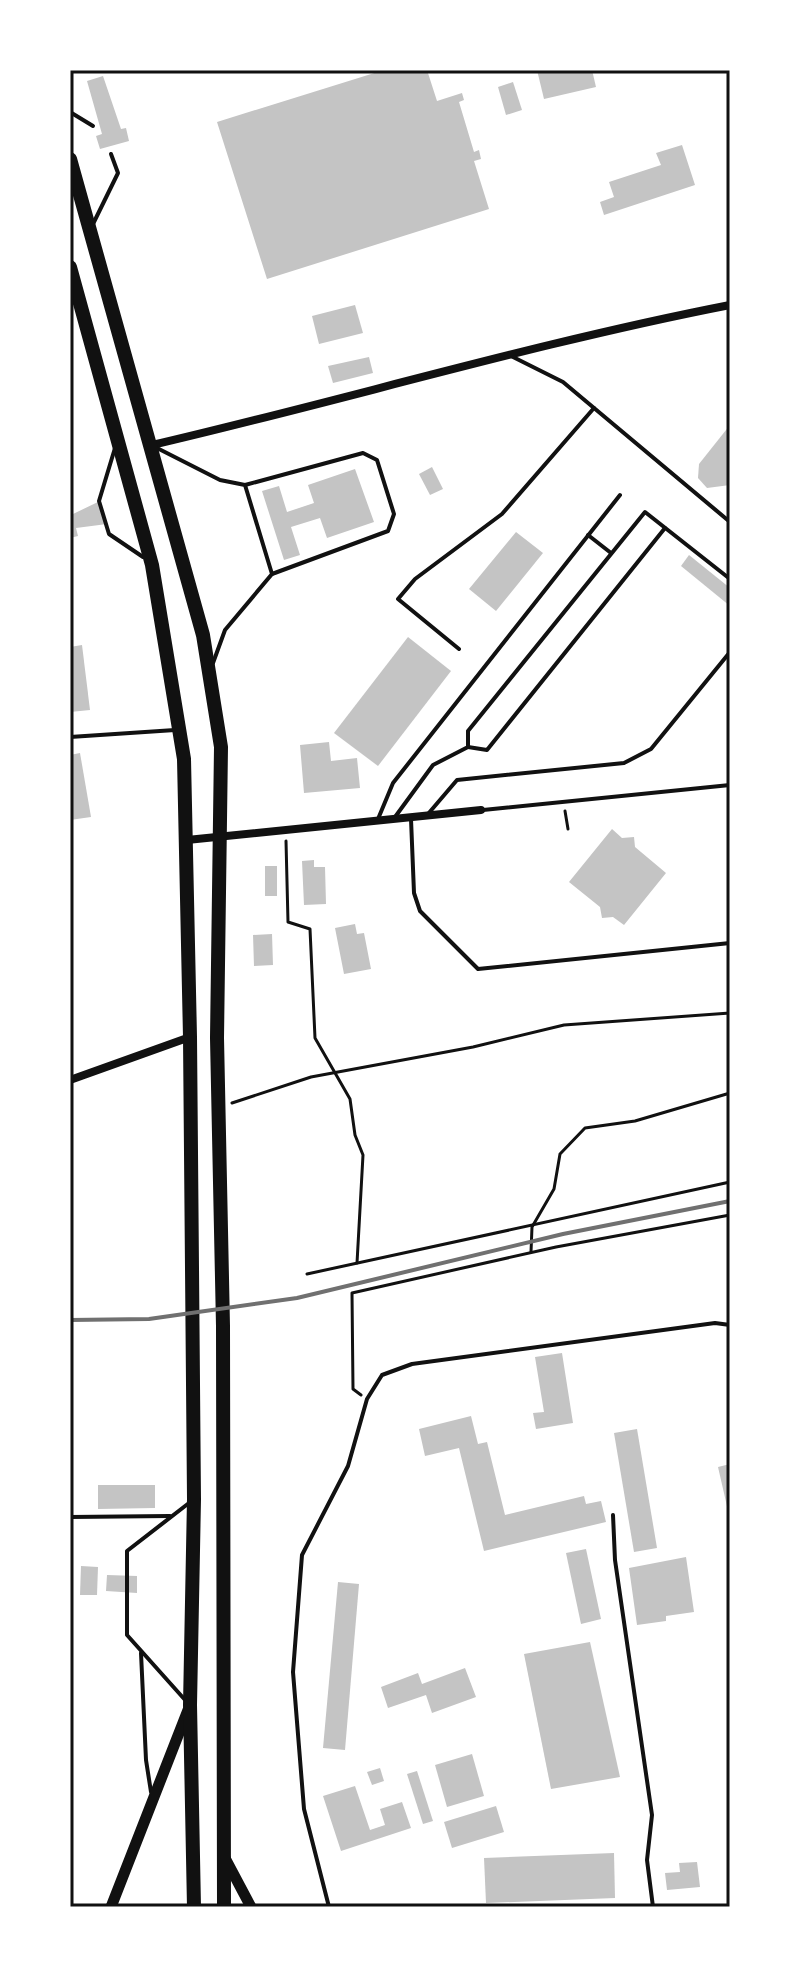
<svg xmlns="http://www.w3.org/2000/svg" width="800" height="1977" font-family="Lato,sans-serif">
  <rect width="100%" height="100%" fill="#fff"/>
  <g fill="#c4c4c4">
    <polygon points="384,70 427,70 437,101 462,93 464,100 459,102 474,152 479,150 481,159 474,161 489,209 267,279 217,122"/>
    <polygon points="537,70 592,70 596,87 544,99"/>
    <polygon points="103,76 121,129 126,128 129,141 100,149 96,136 102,134 87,81"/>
    <polygon points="513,82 522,110 506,115 498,87"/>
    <polygon points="682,145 695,185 604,215 600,202 614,197 609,182 661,165 656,153"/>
    <polygon points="355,305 363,333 319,344 312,316"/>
    <polygon points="369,357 373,373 333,383 328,366"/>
    <polygon points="730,425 730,485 707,488 698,478 699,464"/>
    <polygon points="432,467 443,489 430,495 419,474"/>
    <polygon points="355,469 374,522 327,538 320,518 291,527 300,555 284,560 262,491 279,486 287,512 314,503 308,485"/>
    <polygon points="100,501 107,524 76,528 78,536 70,538 70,508 73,514"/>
    <polygon points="516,532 543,553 496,611 469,589"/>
    <polygon points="689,555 730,588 730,606 681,566"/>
    <polygon points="408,637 451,671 378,766 334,733"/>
    <polygon points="82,645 90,710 70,712 70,647"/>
    <polygon points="329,742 331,761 357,758 360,788 304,793 300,745"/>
    <polygon points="80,753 91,817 70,820 70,755"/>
    <polygon points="612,829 622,838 634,837 635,847 666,873 624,925 613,917 602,918 600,907 569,882"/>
    <polygon points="314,860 314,867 325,867 326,904 304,905 302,861"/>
    <rect x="265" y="866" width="12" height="30"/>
    <polygon points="355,924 357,934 364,933 371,969 344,974 335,928"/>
    <polygon points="272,934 273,965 254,966 253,935"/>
    <polygon points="562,1353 573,1423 536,1429 533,1413 544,1412 535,1357"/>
    <polygon points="471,1416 478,1444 487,1442 505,1515 584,1496 586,1504 601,1501 606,1522 484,1551 459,1448 425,1456 419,1429"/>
    <polygon points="637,1429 657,1548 634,1552 614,1433"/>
    <polygon points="730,1464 730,1514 729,1515 718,1467"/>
    <polygon points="98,1485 155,1485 155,1508 98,1509"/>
    <polygon points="586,1549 601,1619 581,1624 566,1553"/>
    <polygon points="686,1557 694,1612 666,1616 666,1621 637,1625 629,1568"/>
    <polygon points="81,1566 98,1567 97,1595 80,1595"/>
    <polygon points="107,1575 137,1576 137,1593 106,1591"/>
    <polygon points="338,1582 359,1584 345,1750 323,1748"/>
    <polygon points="590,1642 620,1777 551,1789 524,1654"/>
    <polygon points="465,1668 476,1697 432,1713 426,1695 388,1708 381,1687 418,1673 422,1684"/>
    <polygon points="472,1754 484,1796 447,1807 435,1765"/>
    <polygon points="380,1768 384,1781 372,1785 367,1772"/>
    <polygon points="417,1771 433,1821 423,1824 407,1774"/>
    <polygon points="355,1786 370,1830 385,1825 380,1809 402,1802 411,1828 341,1851 323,1796"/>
    <polygon points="496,1806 504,1832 452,1848 444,1822"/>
    <polygon points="614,1853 615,1898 486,1903 484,1858"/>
    <polygon points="697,1862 700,1887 667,1890 665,1873 680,1872 679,1863"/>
  </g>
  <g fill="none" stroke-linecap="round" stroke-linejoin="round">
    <g stroke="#111" stroke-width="3">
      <polyline points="565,811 568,829"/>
      <polyline points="286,841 288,922 310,929 315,1038 350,1099 355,1135 363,1155 357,1263"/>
      <polyline points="232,1103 311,1077 473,1047 564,1025 730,1013"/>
      <polyline points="531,1252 532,1227 554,1189 560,1154 585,1128 635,1121 730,1093"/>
      <polyline points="307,1274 730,1182"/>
      <polyline points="361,1395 353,1389 352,1293 556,1247 730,1215"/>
    </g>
    <g stroke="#111" stroke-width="4">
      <polyline points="70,112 93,126"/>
      <polyline points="93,224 118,173 111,154"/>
      <polyline points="513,357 563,382 730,522"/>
      <polyline points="155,447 220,480 245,485 272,574 225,630 213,663"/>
      <polyline points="115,448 99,501 109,534 143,557"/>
      <polyline points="245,485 363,453 377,460 394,514 388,531 272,574"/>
      <polyline points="588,535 611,553"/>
      <polyline points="459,649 398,599 415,579 502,514 594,408"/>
      <polyline points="70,737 175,730"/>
      <polyline points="468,747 487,750 665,528"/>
      <polyline points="483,810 730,785"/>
      <polyline points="428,814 457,780 624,763 651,749 730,652"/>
      <polyline points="395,817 433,765 468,747 468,731 645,512 730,579"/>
      <polyline points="378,819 393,783 620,495"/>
      <polyline points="411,819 414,893 420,911 478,969 730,943"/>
      <polyline points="613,1515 615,1560 652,1815 647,1860 653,1907"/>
      <polyline points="70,1517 170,1516"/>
      <polyline points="141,1653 146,1760 151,1792"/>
      <polyline points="186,1701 127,1635 127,1551 189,1503"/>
      <polyline points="329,1907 304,1809 293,1672 302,1555 348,1466 367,1399 382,1375 412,1364 715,1323 730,1325"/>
    </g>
    <g stroke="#111" stroke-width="8">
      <path d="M152,445C345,400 535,343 730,305"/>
      <polyline points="187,840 481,810"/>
      <polyline points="70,1080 190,1037"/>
    </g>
    <g stroke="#111" stroke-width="11">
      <polyline points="225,1858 251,1907"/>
      <polyline points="111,1907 188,1710"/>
    </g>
    <g stroke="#111" stroke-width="14">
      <polyline points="70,159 203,635 221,747 217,1038 223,1326 224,1907"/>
      <polyline points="70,267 152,565 184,759 190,1037 194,1499 190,1705 194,1907"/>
    </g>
    <polyline stroke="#707070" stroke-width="4" points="70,1320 149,1319 297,1298 563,1234 730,1201"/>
  </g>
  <rect width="800" height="1977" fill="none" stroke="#ffffff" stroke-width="144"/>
  <rect x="72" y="72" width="656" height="1833" fill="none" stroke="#111" stroke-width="3"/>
</svg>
